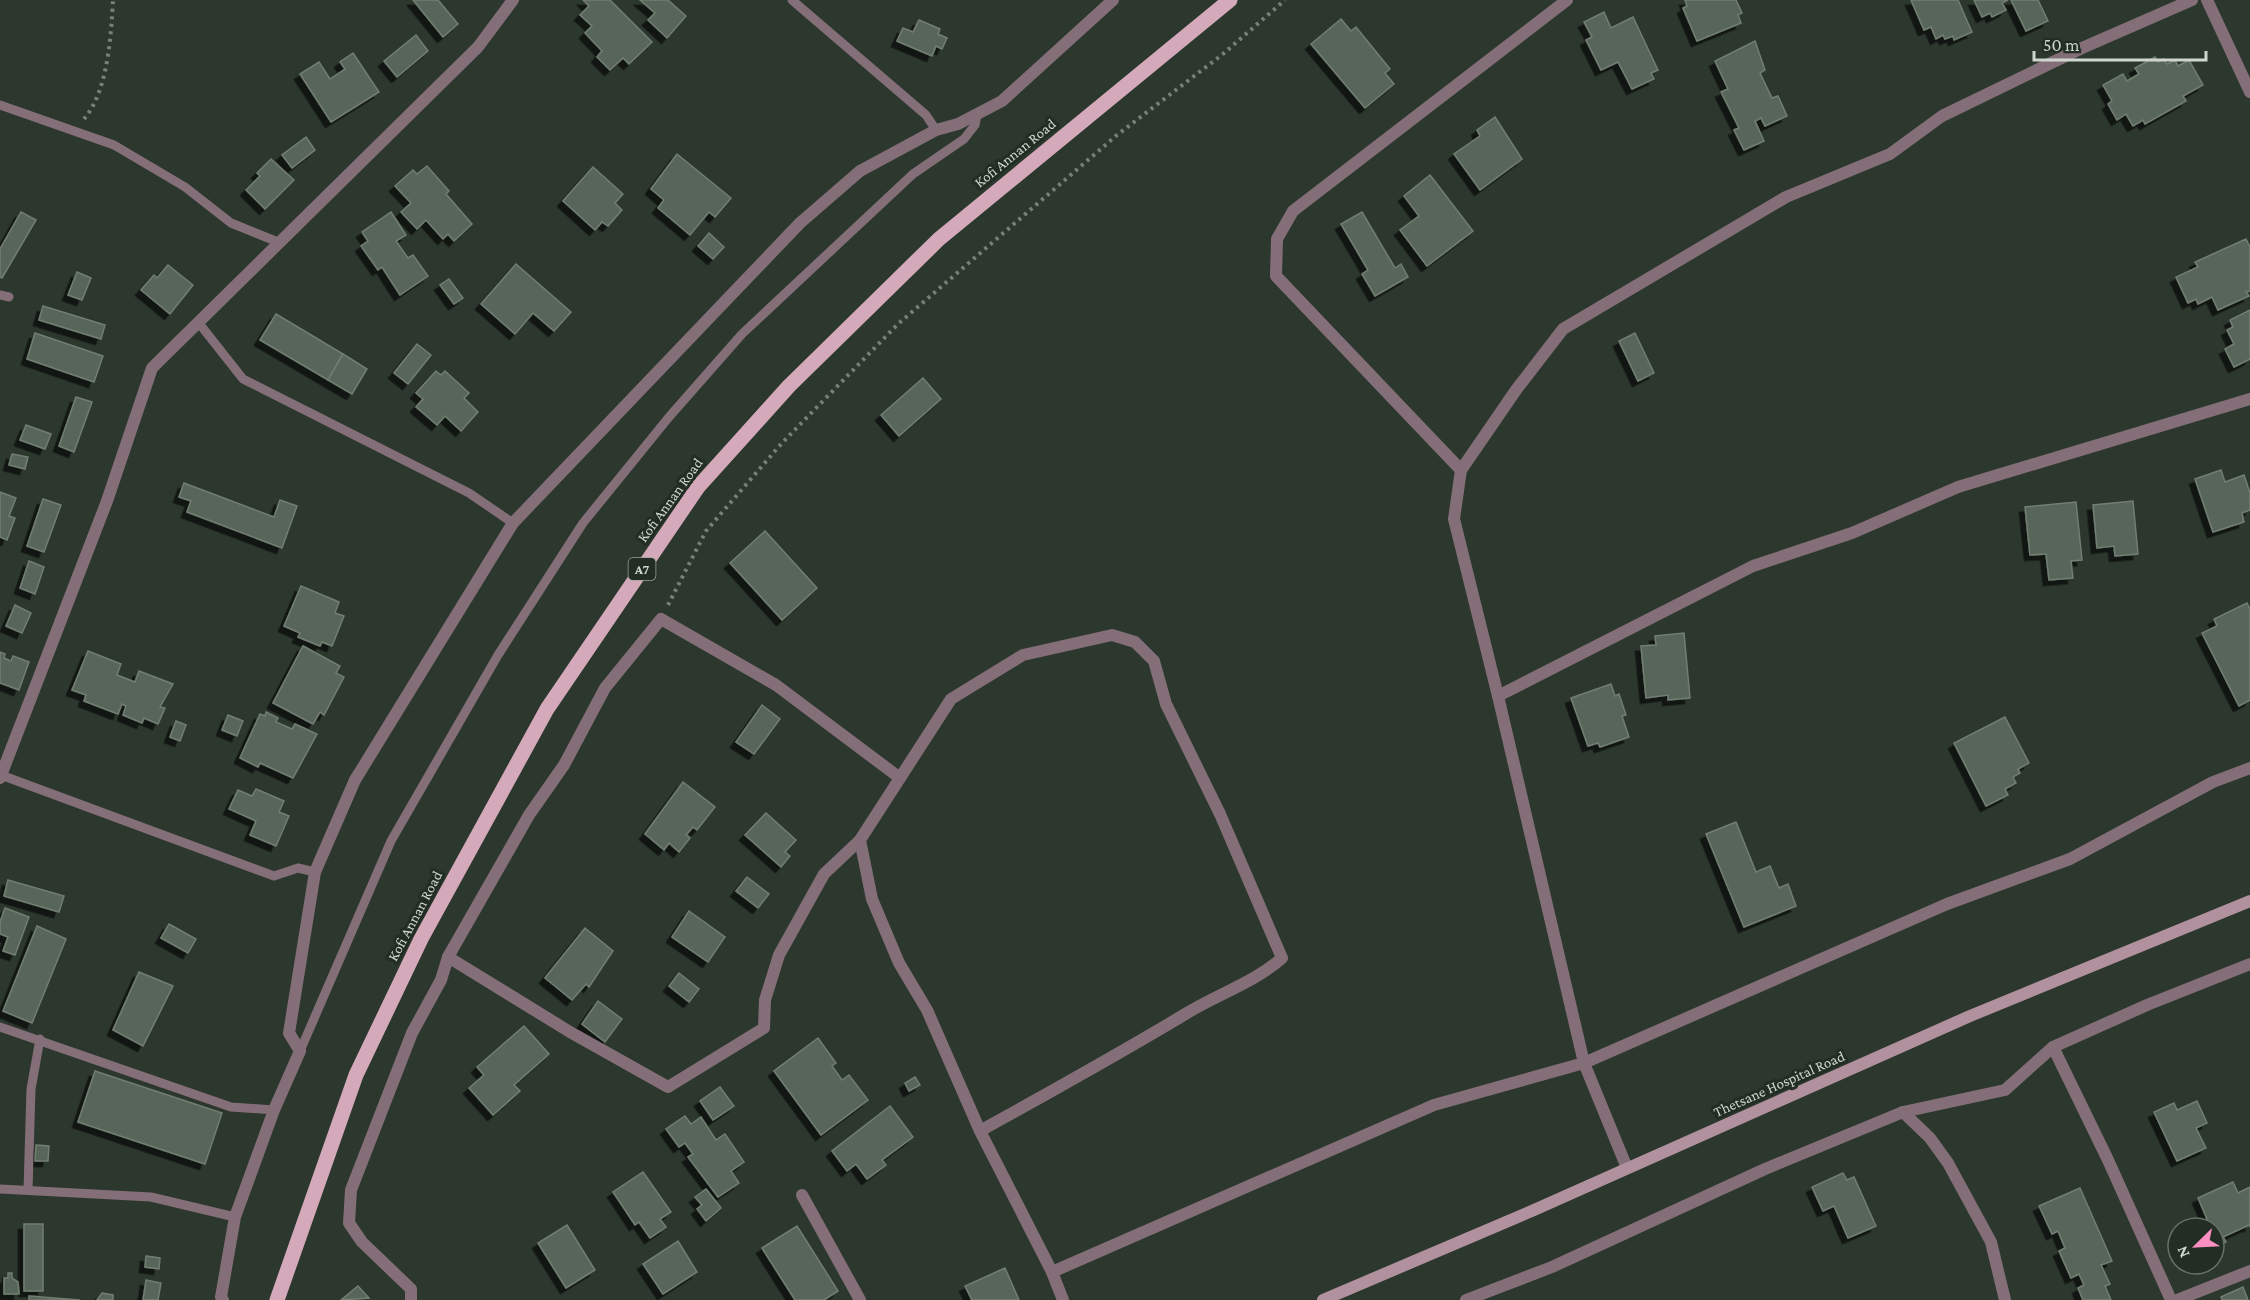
<svg xmlns="http://www.w3.org/2000/svg" width="2250" height="1300" font-family="'Crimson Pro',serif">
  <defs>
    <filter id="shadow"><feDropShadow dx="-5.5" dy="5.5" stdDeviation="0" flood-color="#0009"/></filter>
  </defs>
  <rect width="100%" height="100%" fill="#2c372d"/>
  <g fill="#59655a" stroke="#717e72" stroke-width="1.5" filter="url(#shadow)">
    <polygon points="413,0 438,0 458,24 443,37"/>
    <polygon points="583,0 610,0 652,42 629,64 623,58 610,70 597,57 602,51 585,33 592,26 580,15 589,6"/>
    <polygon points="640,0 668,0 686,16 667,38 648,20 655,13"/>
    <polygon points="1685,0 1736,0 1742,13 1738,15 1741,23 1697,41 1683,8 1687,6"/>
    <polygon points="1911,0 1958,0 1972,32 1954,40 1953,36 1945,39 1943,35 1936,39 1931,27 1924,30"/>
    <polygon points="1974,0 2008,0 2002,3 2006,10 1992,17 1990,13 1982,17"/>
    <polygon points="2011,0 2038,0 2048,21 2026,31"/>
    <polygon points="1604,12 1611,28 1633,17 1658,70 1651,73 1654,79 1632,89 1618,62 1601,70 1586,40 1592,37 1584,22"/>
    <polygon points="1341,19 1351,31 1356,27 1390,69 1385,73 1394,84 1365,108 1311,44"/>
    <polygon points="919,20 940,29 938,34 947,38 942,49 936,46 932,56 897,41 903,28 913,32"/>
    <polygon points="416,35 428,51 397,77 384,61"/>
    <polygon points="1755,41 1765,70 1760,73 1772,98 1778,96 1787,116 1765,126 1761,118 1755,121 1764,141 1744,150 1734,130 1739,128 1721,92 1728,89 1715,61"/>
    <polygon points="353,53 379,92 331,122 300,74 319,62 330,79 345,69 340,62"/>
    <polygon points="2155,57 2158,62 2164,59 2167,64 2175,60 2178,66 2189,60 2203,85 2183,96 2186,101 2145,124 2143,120 2133,126 2126,114 2117,120 2108,104 2112,101 2103,85 2123,74 2127,81 2139,74 2135,68"/>
    <polygon points="1495,117 1522,159 1480,190 1454,154 1480,136 1477,130"/>
    <polygon points="306,137 315,150 292,168 282,155"/>
    <polygon points="677,154 731,198 715,217 709,212 690,235 658,208 664,200 651,189"/>
    <polygon points="271,159 294,180 265,209 246,190 260,176 257,173"/>
    <polygon points="427,166 449,191 446,194 472,224 454,241 448,234 443,239 426,220 417,229 401,212 411,203 395,186 413,170 417,174"/>
    <polygon points="593,167 623,194 615,203 622,210 608,226 602,222 595,230 563,201"/>
    <polygon points="1430,175 1473,231 1427,266 1400,230 1419,216 1404,196"/>
    <polygon points="21,212 36,220 2,278 0,277 0,249"/>
    <polygon points="391,212 406,235 396,241 408,258 413,255 428,276 400,295 382,267 378,270 361,246 368,241 362,232"/>
    <polygon points="1362,212 1395,268 1401,264 1408,277 1375,296 1362,274 1368,270 1341,224"/>
    <polygon points="709,233 724,247 713,259 698,246"/>
    <polygon points="2246,239 2250,247 2250,291 2246,292 2249,296 2218,310 2212,297 2198,304 2196,299 2188,303 2176,277 2198,267 2195,262"/>
    <polygon points="516,264 571,312 554,331 533,313 515,334 481,304"/>
    <polygon points="168,265 193,285 170,314 141,290 154,275 157,278"/>
    <polygon points="77,272 91,278 82,300 68,295"/>
    <polygon points="449,279 463,298 454,304 440,285"/>
    <polygon points="43,306 105,325 101,339 39,320"/>
    <polygon points="2250,310 2250,359 2234,367 2225,349 2234,344 2227,330 2233,327 2230,320"/>
    <polygon points="276,314 343,354 328,380 260,340"/>
    <polygon points="35,333 103,356 94,382 27,359"/>
    <polygon points="1635,333 1654,373 1638,381 1619,341"/>
    <polygon points="417,344 431,355 408,384 394,373"/>
    <polygon points="343,354 367,369 352,394 328,380"/>
    <polygon points="436,371 441,375 445,371 469,393 464,398 478,412 461,431 445,416 437,425 416,407 423,399 416,393"/>
    <polygon points="923,378 941,399 899,436 881,415"/>
    <polygon points="76,397 92,402 74,452 59,446"/>
    <polygon points="26,425 51,434 45,449 20,440"/>
    <polygon points="12,454 28,457 25,469 9,465"/>
    <polygon points="2221,470 2225,482 2244,475 2250,493 2250,510 2242,513 2244,522 2213,532 2195,479"/>
    <polygon points="184,483 274,517 280,500 297,506 282,548 187,512 191,501 179,497"/>
    <polygon points="0,492 16,498 9,516 15,518 7,540 0,537"/>
    <polygon points="43,499 61,505 44,552 27,546"/>
    <polygon points="2133,501 2138,554 2115,556 2114,546 2097,548 2093,505"/>
    <polygon points="2076,502 2082,560 2071,561 2073,578 2049,580 2046,554 2030,555 2025,507"/>
    <polygon points="765,531 817,588 782,620 730,563"/>
    <polygon points="29,561 44,567 35,594 20,588"/>
    <polygon points="301,586 339,602 335,613 344,616 332,646 322,642 320,646 298,637 300,633 284,626"/>
    <polygon points="2247,603 2250,609 2250,700 2239,706 2202,633 2217,626 2214,619"/>
    <polygon points="15,605 31,613 22,633 6,626"/>
    <polygon points="1684,633 1690,698 1668,700 1668,695 1646,698 1641,646 1656,645 1655,636"/>
    <polygon points="303,646 340,666 336,673 344,677 324,715 320,712 313,724 273,703"/>
    <polygon points="88,651 121,664 117,675 135,682 139,671 173,684 160,707 165,708 158,724 144,718 142,723 123,715 126,706 122,704 118,714 84,701 86,695 72,690"/>
    <polygon points="0,652 5,654 4,658 11,661 13,656 29,662 19,690 0,683"/>
    <polygon points="1611,684 1615,696 1619,694 1626,715 1622,716 1629,737 1600,747 1598,743 1588,746 1571,698"/>
    <polygon points="762,705 780,719 754,754 736,742"/>
    <polygon points="266,712 278,718 276,722 292,729 295,724 317,734 293,778 260,763 258,767 240,758 260,714 265,716"/>
    <polygon points="228,715 243,721 237,736 222,730"/>
    <polygon points="2005,717 2029,763 2018,769 2020,773 2013,777 2016,783 2005,789 2008,795 1986,806 1954,743"/>
    <polygon points="176,721 186,725 180,741 170,737"/>
    <polygon points="683,782 715,807 697,830 693,827 686,835 690,838 679,852 669,843 664,850 645,834"/>
    <polygon points="256,789 284,801 279,812 289,816 276,846 250,835 256,821 229,809 238,790 252,796"/>
    <polygon points="766,813 796,840 785,852 790,856 781,867 745,835"/>
    <polygon points="1736,822 1756,872 1770,866 1779,888 1788,884 1796,906 1744,927 1706,834"/>
    <polygon points="747,877 769,894 758,908 736,891"/>
    <polygon points="8,880 64,896 59,912 4,896"/>
    <polygon points="5,908 29,917 15,955 3,951 8,937 0,934 0,922"/>
    <polygon points="689,911 725,937 708,962 672,937"/>
    <polygon points="169,924 196,939 188,953 161,938"/>
    <polygon points="37,926 66,939 32,1023 3,1011"/>
    <polygon points="585,928 613,951 589,987 586,984 572,1000 545,978"/>
    <polygon points="139,972 173,986 143,1046 113,1030"/>
    <polygon points="679,973 699,989 689,1002 669,986"/>
    <polygon points="598,1001 622,1019 605,1042 582,1024"/>
    <polygon points="524,1026 549,1054 514,1085 520,1091 493,1115 469,1088 484,1075 477,1067"/>
    <polygon points="818,1038 836,1063 832,1066 842,1080 849,1075 868,1100 821,1135 774,1071"/>
    <polygon points="95,1071 222,1113 205,1164 78,1122"/>
    <polygon points="915,1077 920,1085 909,1091 905,1083"/>
    <polygon points="720,1087 734,1106 713,1120 700,1101"/>
    <polygon points="2197,1101 2207,1123 2196,1128 2206,1148 2177,1161 2154,1112 2174,1103 2177,1110"/>
    <polygon points="890,1106 913,1137 882,1160 886,1165 867,1179 856,1164 847,1171 832,1151"/>
    <polygon points="685,1116 691,1124 701,1117 716,1140 725,1134 744,1162 731,1171 739,1183 718,1197 688,1157 693,1154 685,1143 679,1147 666,1129"/>
    <polygon points="36,1145 49,1146 48,1161 35,1161"/>
    <polygon points="643,1172 671,1212 660,1219 666,1227 650,1238 639,1222 635,1225 613,1192"/>
    <polygon points="1843,1173 1847,1180 1854,1177 1876,1226 1848,1238 1834,1206 1823,1211 1812,1187"/>
    <polygon points="2233,1182 2238,1193 2250,1187 2250,1227 2249,1225 2223,1237 2226,1242 2214,1248 2214,1228 2189,1227 2207,1219 2198,1198"/>
    <polygon points="2080,1188 2112,1261 2101,1265 2110,1284 2105,1286 2111,1300 2083,1300 2078,1288 2084,1285 2079,1274 2071,1278 2059,1251 2065,1248 2058,1231 2052,1234 2039,1206"/>
    <polygon points="706,1189 721,1208 706,1221 697,1209 702,1205 695,1197"/>
    <rect x="24" y="1224" width="19" height="67"/>
    <polygon points="567,1225 595,1270 566,1288 538,1243"/>
    <polygon points="797,1226 838,1291 824,1300 795,1300 762,1248"/>
    <polygon points="678,1241 697,1272 663,1294 643,1264"/>
    <polygon points="146,1256 160,1258 159,1269 145,1267"/>
    <polygon points="1005,1268 1019,1300 972,1300 965,1286"/>
    <polygon points="8,1273 12,1273 12,1278 18,1282 19,1294 4,1294 4,1278 8,1278"/>
    <polygon points="146,1280 161,1283 158,1300 143,1300"/>
    <polygon points="358,1286 369,1298 341,1300"/>
    <polygon points="2243,1287 2248,1300 2222,1300 2221,1297"/>
    <polygon points="102,1293 113,1295 113,1300 97,1300"/>
    <polygon points="29,1296 80,1300 29,1300"/>
  </g>
  <g fill="none" stroke-linecap="round" stroke-linejoin="round">
    <g stroke="#788179" stroke-width="4" stroke-dasharray="3 4.5" stroke-linecap="butt">
      <path d="M84,119C108,91 111,36 113,0"/>
      <polyline points="668,605 706,531 782,443 898,324 1117,135 1223,54 1285,0"/>
    </g>
    <g stroke="#846f78" stroke-width="9">
      <polyline points="792,0 926,115 936,130"/>
      <polyline points="0,105 114,145 185,187 231,223 278,242"/>
      <polyline points="0,295 9,297"/>
      <polyline points="198,322 243,379 469,493 513,523"/>
      <polyline points="1,775 274,876 298,868 315,872"/>
      <polyline points="0,1027 231,1107 274,1110"/>
      <polyline points="300,1051 391,841 498,655 583,523 669,417 742,334 913,174 964,139 975,125 977,115"/>
      <polyline points="0,1189 151,1197 235,1217"/>
      <polyline points="28,1190 31,1089 40,1039"/>
    </g>
    <g stroke="#846f78" stroke-width="12">
      <polyline points="2207,0 2250,92"/>
      <polyline points="1461,470 1276,276 1277,239 1293,211 1567,0"/>
      <polyline points="1498,696 1454,519 1461,470 1516,390 1563,329 1786,197 1890,154 1942,116 2082,48 2192,0"/>
      <polyline points="0,778 107,501 152,368 478,47 513,0"/>
      <polyline points="448,957 529,815 564,765 605,688 661,619 776,685 900,778"/>
      <polyline points="2053,1047 2108,1160 2171,1300"/>
      <polyline points="1903,1112 1930,1138 1948,1163 1991,1242 2005,1300"/>
      <path d="M980,1131C1050,1092 1119,1054 1187,1013C1218,994 1255,982 1282,958L1220,814L1166,704L1154,661L1135,642L1112,635L1023,655L951,699L860,840L872,899L899,963L927,1010L980,1131L1052,1272L1063,1300"/>
      <polyline points="1627,1168 1584,1063 1498,696 1753,566 1852,533 1958,487 2250,399"/>
      <polyline points="802,1195 860,1300"/>
      <polyline points="1052,1272 1434,1105 1584,1063 1947,904 2070,859 2213,782 2250,768"/>
      <polyline points="223,1300 221,1297 235,1217 274,1110 300,1051 289,1033 315,872 355,780 513,523 800,223 860,171 936,130 958,124 1002,101 1113,0"/>
      <polyline points="411,1300 411,1289 362,1242 349,1223 351,1190 412,1033 441,980 448,957 570,1032 668,1087 764,1028 765,1000 779,955 824,874 860,840"/>
      <polyline points="1466,1300 1552,1267 1765,1169 1903,1112 2005,1090 2053,1047 2147,1005 2250,964"/>
      <polyline points="2177,1300 2250,1271"/>
    </g>
    <polyline stroke="#b1919e" stroke-width="12" points="1323,1300 1534,1210 1970,1016 2250,901"/>
    <polyline stroke="#d4aabb" stroke-width="15" points="277,1300 356,1075 421,939 547,709 698,487 789,386 939,239 1230,0"/>
  </g>
  <g text-anchor="middle" dominant-baseline="central" stroke-width="6" stroke-linejoin="round" paint-order="stroke">
    <rect fill="#222d23" stroke="#9ba39c" stroke-width="1.5" x="628.5" y="558" width="27" height="22" rx="4.5"/>
    <g font-size="14" font-weight="bold" fill="#cfd6d0">
      <text x="642" y="569">A7</text>
    </g>
    <g font-size="15" fill="#cfd6d0" stroke="#222d23">
      <text transform="translate(1015 153) rotate(-39)">Kofi Annan Road</text>
      <text transform="translate(670 500) rotate(-54)">Kofi Annan Road</text>
      <text transform="translate(415 916) rotate(-62)">Kofi Annan Road</text>
      <text transform="translate(1779 1084) rotate(-24)">Thetsane Hospital Road</text>
    </g>
  </g>
  <g transform="translate(2196 1246) rotate(246)"><circle r="28" fill="#222d23" stroke="#677168" stroke-width="1.5"/>
  <path d="M0-4.5L10 22L0 15L-10 22Z" fill="#fc8fc1"/>
  <text y="-9" font-size="16" font-weight="bold" text-anchor="middle" fill="#cfd6d0">N</text>
  </g>
  <path d="M2034 51v9h172v-9" fill="none" stroke="#cfd6d0" stroke-width="3"/>
  <text x="2043" y="51" font-size="18" fill="#cfd6d0" stroke="#222d23" stroke-width="4.5" paint-order="stroke">50 m</text>
</svg>
